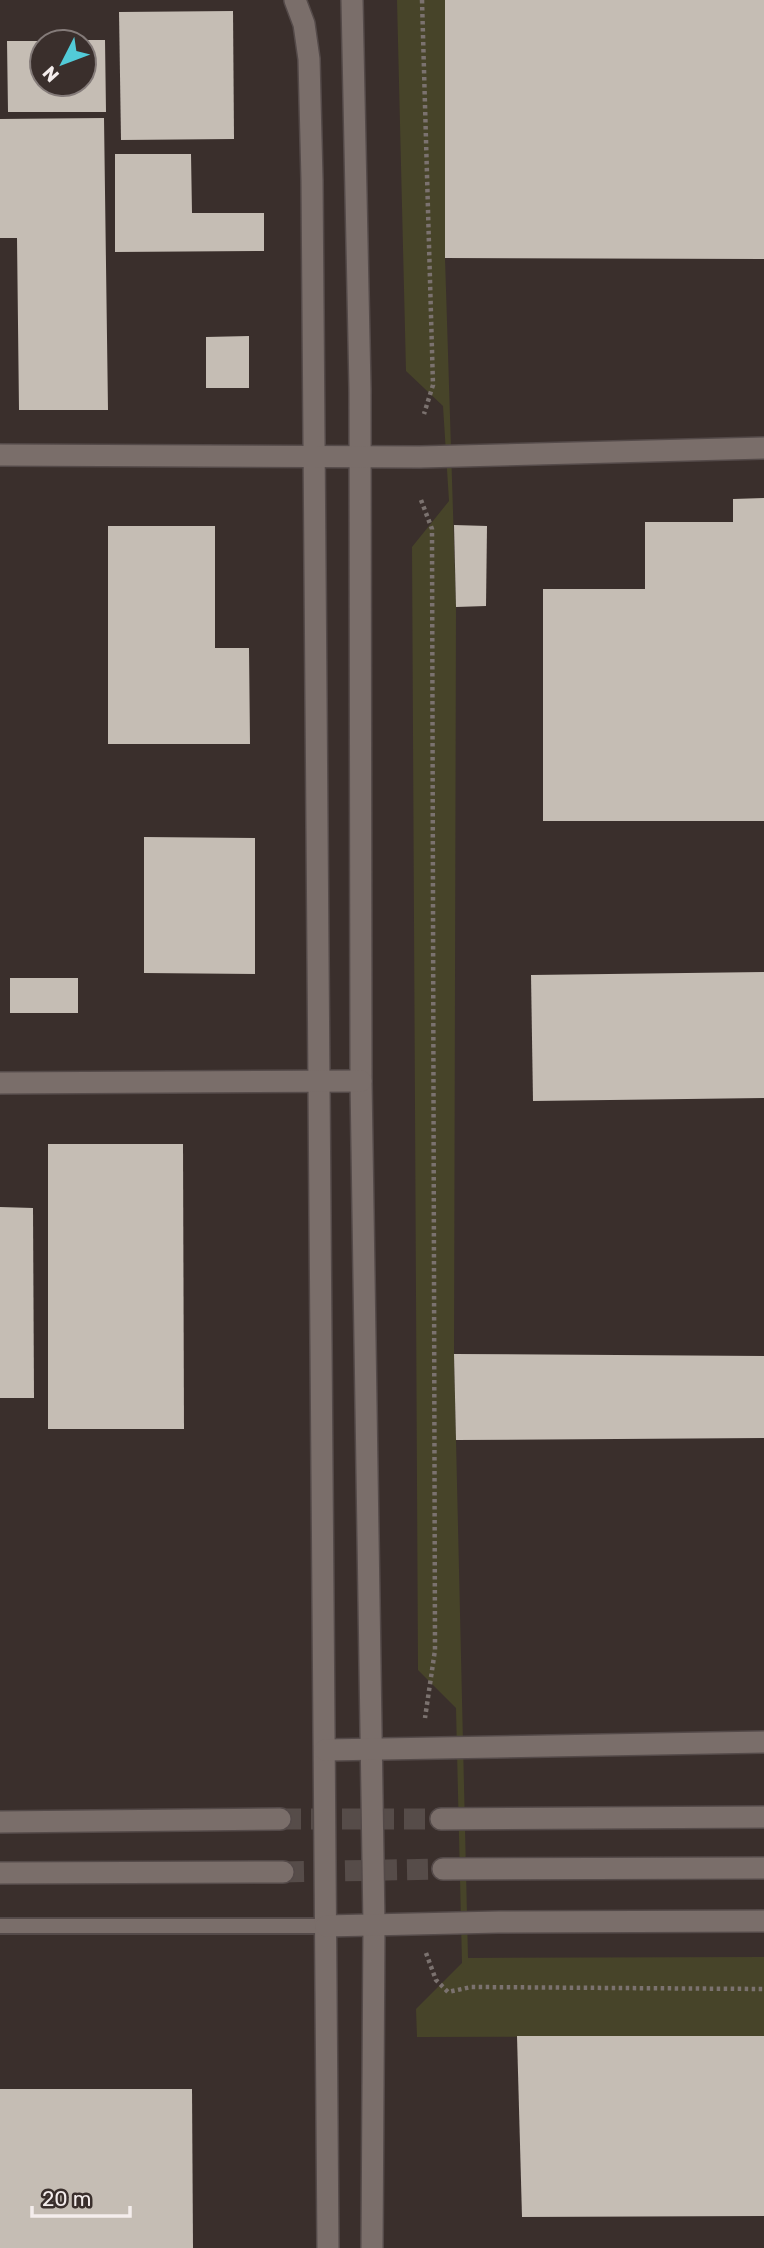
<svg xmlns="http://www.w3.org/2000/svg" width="764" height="2248" font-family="Rubik,sans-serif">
  <rect width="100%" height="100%" fill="#3a2f2c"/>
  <polygon fill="#474429" points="397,0 447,0 445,258 456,607 454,1354 468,1958 764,1957 764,2036 417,2037 416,2009 462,1963 456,1708 418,1670 412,547 449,501 443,406 406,371"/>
  <g fill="#c5bdb4">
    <polygon points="445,0 764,0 764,259 445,258"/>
    <polygon points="233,11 234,139 121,140 119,12"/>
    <polygon points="84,40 105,40 106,112 8,112 7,41 42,41 42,84 84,84"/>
    <polygon points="104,118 108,410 19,410 17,238 0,238 0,119"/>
    <polygon points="115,154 191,154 192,213 264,213 264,251 115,252"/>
    <polygon points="249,336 249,388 206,388 206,337"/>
    <polygon points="764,498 764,821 543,821 543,589 645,589 645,522 733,522 733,499"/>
    <polygon points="454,525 487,526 486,606 456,607"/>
    <polygon points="108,526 215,526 215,648 249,648 250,744 108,744"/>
    <polygon points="144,837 255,838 255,974 144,973"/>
    <polygon points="764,972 764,1098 533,1101 531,975"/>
    <rect x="10" y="978" width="68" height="35"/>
    <polygon points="48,1144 183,1144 184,1429 48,1429"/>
    <polygon points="0,1207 33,1208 34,1398 0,1398"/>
    <polygon points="454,1354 764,1356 764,1438 456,1440"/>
    <polygon points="517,2036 764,2036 764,2216 522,2217"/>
    <polygon points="0,2089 192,2089 193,2248 0,2248"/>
  </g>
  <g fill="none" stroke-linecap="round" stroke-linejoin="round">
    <g stroke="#564c49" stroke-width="21" stroke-dasharray="21 10" stroke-linecap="butt">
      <polyline points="280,1819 441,1819"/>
      <polyline points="283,1872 443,1869"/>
    </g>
    <defs>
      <polyline id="service" points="0,1926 326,1926"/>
      <g id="tertiary">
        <polyline points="295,0 304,24 309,59 312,180 328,2248"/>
        <polyline points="352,0 360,389 361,1081 374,1925 372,2248"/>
        <polyline points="0,455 420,457 764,448"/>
        <polyline points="0,1083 361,1081"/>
        <polyline points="325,1750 764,1742"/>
        <polyline points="441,1819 764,1817"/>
        <polyline points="0,1822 280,1819"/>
        <polyline points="443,1869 764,1868"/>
        <polyline points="0,1873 283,1872"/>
        <polyline points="326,1926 499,1922 764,1921"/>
      </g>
    </defs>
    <use href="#service" stroke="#544a49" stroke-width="18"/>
    <use href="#tertiary" stroke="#544a49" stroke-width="24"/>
    <g stroke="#7b726f" stroke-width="4.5" stroke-dasharray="3.5 3.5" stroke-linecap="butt">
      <polyline points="422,0 433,385 424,414"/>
      <polyline points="421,500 432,529 435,1650 425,1718"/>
      <polyline points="426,1953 436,1980 448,1992 471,1987 764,1989"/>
    </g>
    <use href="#service" stroke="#7a6e6a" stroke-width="14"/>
    <use href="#tertiary" stroke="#7a6e6a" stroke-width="21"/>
  </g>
  <g transform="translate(63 63) rotate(228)"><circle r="33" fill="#3a2f2c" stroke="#847b79" stroke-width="2"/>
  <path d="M0-5L12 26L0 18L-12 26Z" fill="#52cbd8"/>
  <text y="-10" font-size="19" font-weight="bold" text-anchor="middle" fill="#f4edec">N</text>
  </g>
  <path d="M32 2206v10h98v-10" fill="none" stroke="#f4edec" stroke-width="3.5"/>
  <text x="42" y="2206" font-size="21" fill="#f4edec" stroke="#3a2f2c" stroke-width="5" paint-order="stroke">20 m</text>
</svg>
